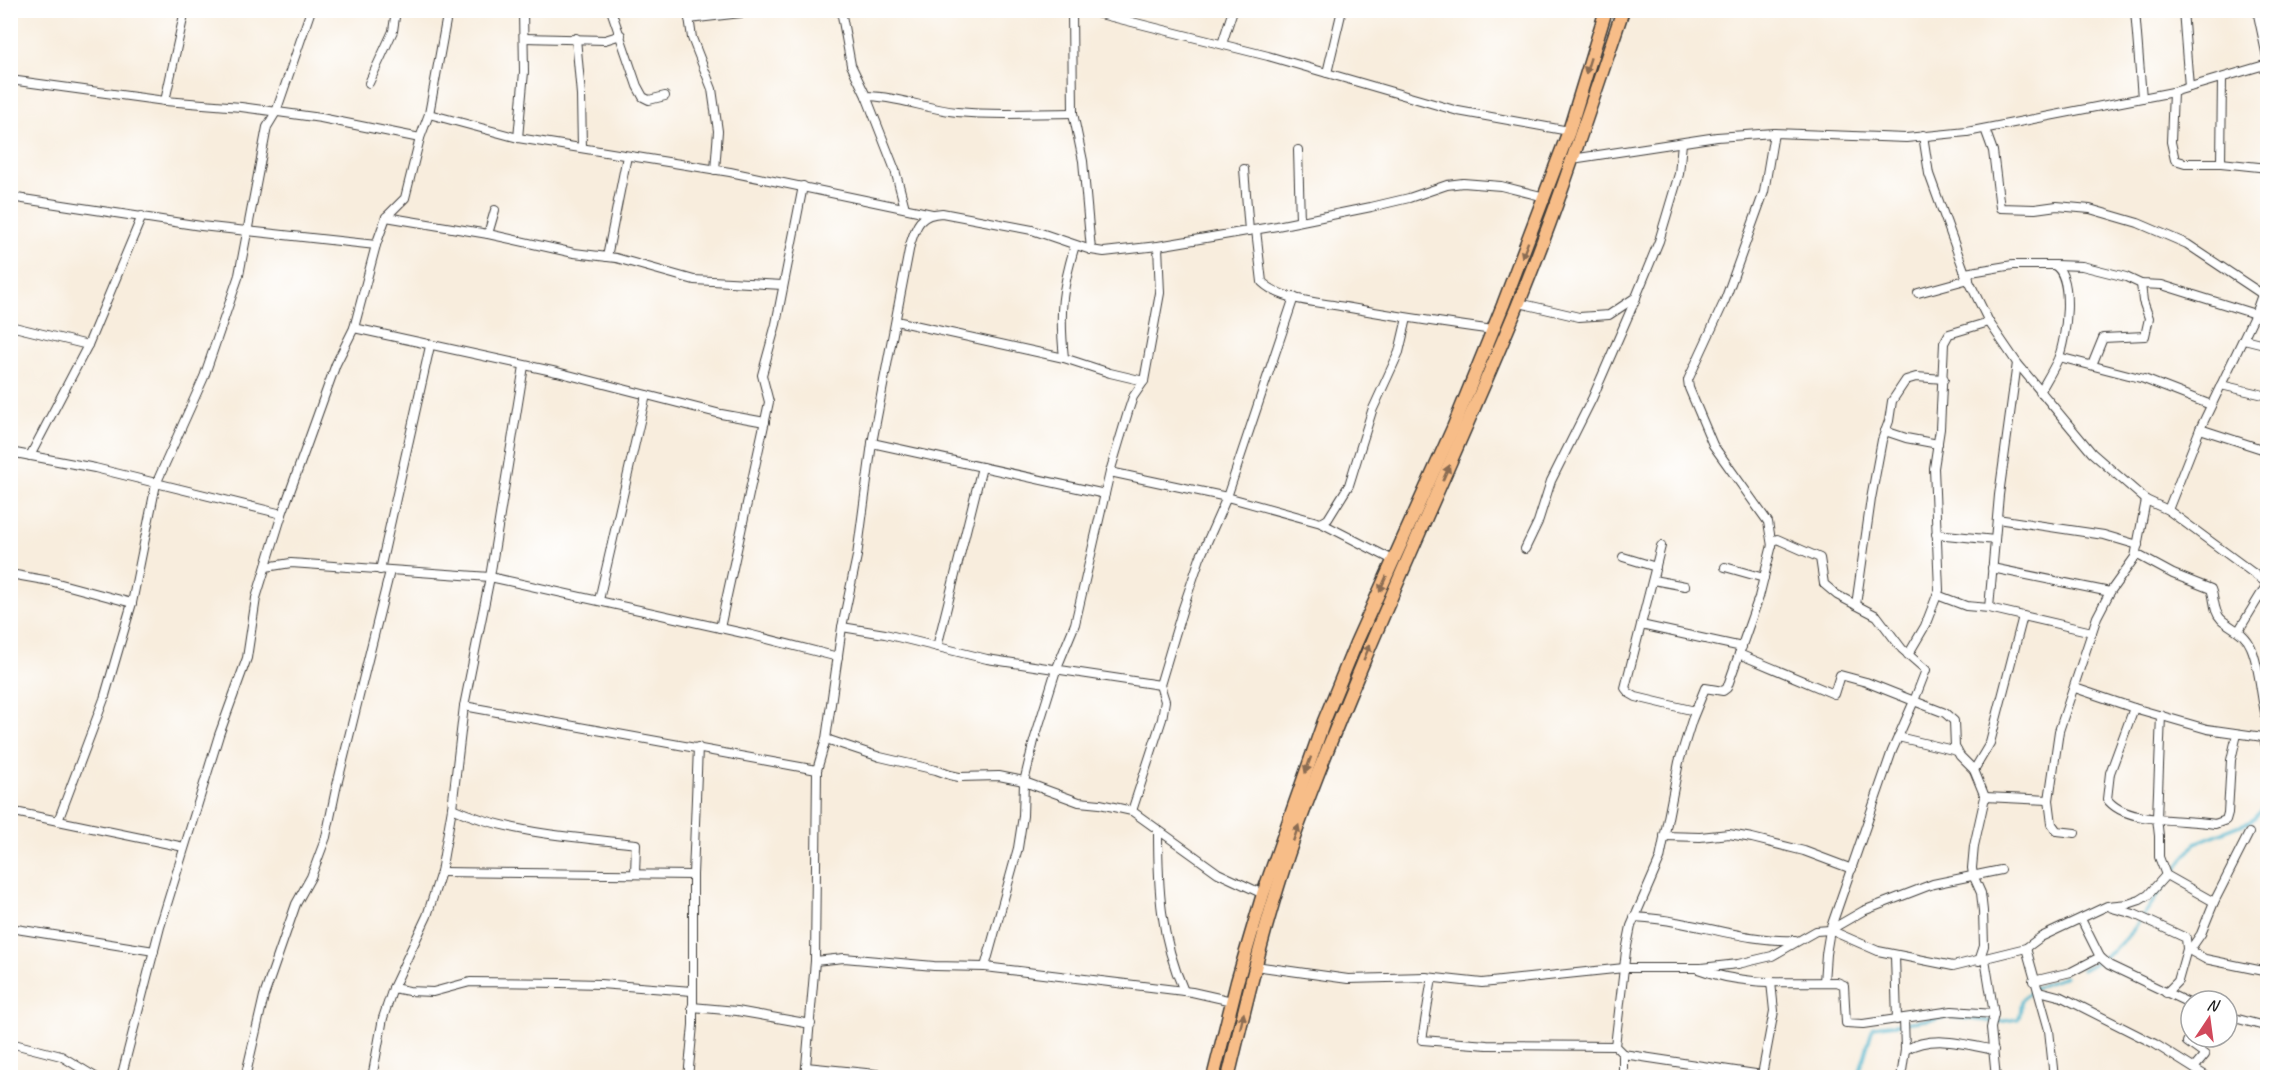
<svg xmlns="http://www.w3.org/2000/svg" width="2278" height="1088" font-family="Caveat,sans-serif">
  <rect width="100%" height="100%" fill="#fff"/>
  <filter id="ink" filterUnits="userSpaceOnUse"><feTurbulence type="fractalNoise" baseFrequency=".0167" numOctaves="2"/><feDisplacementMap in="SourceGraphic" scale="12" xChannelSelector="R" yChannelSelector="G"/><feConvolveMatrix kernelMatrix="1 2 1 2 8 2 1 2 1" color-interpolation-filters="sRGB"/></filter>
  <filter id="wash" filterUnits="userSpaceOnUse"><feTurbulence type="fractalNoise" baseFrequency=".008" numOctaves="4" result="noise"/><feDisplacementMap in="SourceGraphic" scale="24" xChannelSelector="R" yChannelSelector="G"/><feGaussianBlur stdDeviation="1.35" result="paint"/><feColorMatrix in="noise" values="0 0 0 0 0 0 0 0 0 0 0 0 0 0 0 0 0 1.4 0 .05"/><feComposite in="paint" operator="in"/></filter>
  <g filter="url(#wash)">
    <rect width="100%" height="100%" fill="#f8eddd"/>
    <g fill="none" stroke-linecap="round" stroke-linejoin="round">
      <g stroke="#4eb5cc" stroke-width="3">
        <polyline points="2103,958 2114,950 2133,930 2195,843 2251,821 2268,804"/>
        <polyline points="2082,970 2095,963"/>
        <path d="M1858,1078L1873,1027L1950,1017L1998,1022L2018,1019C2022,1013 2020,1007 2022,1001C2028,987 2053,982 2065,977"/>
      </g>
    </g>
  </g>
  <g filter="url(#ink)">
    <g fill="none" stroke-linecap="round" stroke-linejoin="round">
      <defs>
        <g id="minor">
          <polyline points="611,10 637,86 643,97 649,100 665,96"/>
          <polyline points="688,10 692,38 712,89 718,131 715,170"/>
          <polyline points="841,10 851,65 866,96 895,170 905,208"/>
          <polyline points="1072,10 1073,113 1083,161 1091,250"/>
          <polyline points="1084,10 1268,56 1458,111 1569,131"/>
          <polyline points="2135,10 2142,98"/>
          <polyline points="2183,10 2189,87"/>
          <polyline points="2257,10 2268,62"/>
          <polyline points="689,19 767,10"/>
          <polyline points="524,38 605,40 621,35"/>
          <polyline points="576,38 581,95 582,148"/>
          <polyline points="1222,44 1233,10"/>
          <polyline points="1327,73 1342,10"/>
          <polyline points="10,80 165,101 241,107 321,118 420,138"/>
          <polyline points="369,83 393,31 396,10"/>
          <polyline points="2173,92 2171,142 2175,160 2185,163 2221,163 2268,168"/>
          <path d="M866,96C897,96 926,109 957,112C994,116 1035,113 1073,113"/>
          <polyline points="165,101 185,10"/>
          <polyline points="429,114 518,138 730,172 932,214"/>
          <polyline points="1985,129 1993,151 2000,208 2035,209 2057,206 2090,209 2138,223 2187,244 2262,294 2268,295"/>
          <polyline points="1923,135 1929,174 1965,273 1989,322 2017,363 2092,453 2146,500 2168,510 2268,584"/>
          <polyline points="518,138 524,72 523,10"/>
          <polyline points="1298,150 1300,221"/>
          <polyline points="1572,159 1717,137 1774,133 1906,138 1967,132 2173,92 2268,64"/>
          <polyline points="2221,163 2222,78"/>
          <polyline points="1244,169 1249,231"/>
          <polyline points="10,197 201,226 376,245"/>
          <polyline points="386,217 488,234 574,253 616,258 694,280 783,285"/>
          <path d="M1256,230L1262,282C1282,301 1319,302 1345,307C1394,316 1443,323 1493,330"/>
          <polyline points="488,234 495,210"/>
          <polyline points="607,257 627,156"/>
          <polyline points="2055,265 2082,266 2126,277 2141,284 2162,285 2255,314"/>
          <path d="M1965,273L2013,265H2054C2075,276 2066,340 2058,359C2053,370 2046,381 2040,392"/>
          <polyline points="1918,293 1969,279"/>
          <polyline points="1519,303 1579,317 1609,315 1636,297 1659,241 1679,174 1682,143"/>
          <polyline points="896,321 1064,358"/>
          <polyline points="10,326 88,345"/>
          <polyline points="354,328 557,372 721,414 765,422"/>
          <polyline points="2244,339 2268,345"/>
          <polyline points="2059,357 2144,379 2211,405"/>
          <polyline points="2092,365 2103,338 2145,336 2149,318 2143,301 2141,284"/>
          <polyline points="1144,381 1160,293 1158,246"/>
          <polyline points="2221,385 2268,396"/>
          <polyline points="2200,429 2268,451"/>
          <polyline points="1885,431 1906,438 1938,444"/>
          <polyline points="872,443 1105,494"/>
          <polyline points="10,452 95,468 282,514"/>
          <polyline points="30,456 88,345 142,216"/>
          <polyline points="1110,472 1227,497 1321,523 1328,519 1349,485 1372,411 1399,352 1407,318"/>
          <polyline points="2168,510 2200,429 2255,314 2268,278"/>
          <polyline points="1997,519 2104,535 2138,545"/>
          <polyline points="1321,523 1393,560"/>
          <polyline points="1936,534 1995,540"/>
          <polyline points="1661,546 1625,688 1629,693 1636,697 1695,711"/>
          <polyline points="1772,546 1768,522 1713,445 1689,388 1688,380 1725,300 1764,192 1774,133"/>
          <polyline points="1525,549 1538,522 1551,481 1592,399 1636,298"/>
          <path d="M2136,554L2173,574L2211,589C2215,599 2213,611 2221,619C2232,629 2245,632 2251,647C2261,670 2260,699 2268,724"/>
          <polyline points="1623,557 1656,567"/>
          <polyline points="266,567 291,563 490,577 752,635 838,657"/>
          <polyline points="1725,567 1764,578"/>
          <polyline points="1992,568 2110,592"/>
          <polyline points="380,570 430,346"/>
          <polyline points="10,574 50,581 132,603"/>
          <polyline points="1653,580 1685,586"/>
          <polyline points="1937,595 1966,606 1989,608 2092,632"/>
          <polyline points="599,600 646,395"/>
          <polyline points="1856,605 1871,499 1882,440 1889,421 1892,401 1906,380 1916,377 1944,379"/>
          <polyline points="1989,608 1999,495 2017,363"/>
          <polyline points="1641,625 1742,647"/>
          <polyline points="842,627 885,634 987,659 1160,685"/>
          <polyline points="720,628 769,402 762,375 776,324 803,186"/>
          <polyline points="2239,630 2267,584"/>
          <polyline points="937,647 982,467"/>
          <polyline points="1739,654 1759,597 1773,541 1777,539 1820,558 1824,584 1837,595 1877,616 1902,649 1926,670 1914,701 1945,713 1954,721 1955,747 1960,756 1974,770 1985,797 1974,846 1972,868 1973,875 1981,893 1983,911 1984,946 1979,961"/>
          <polyline points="1908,655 1925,626 1939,590 1934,468 1940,429 1944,343 1949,334 1989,322"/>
          <polyline points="2075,688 2134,708 2207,729 2263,737 2268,732"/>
          <polyline points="464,706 817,770"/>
          <path d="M2134,708L2110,773L2107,799C2126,825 2185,818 2215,824L2226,820L2228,813L2231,760L2237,734"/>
          <polyline points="2161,715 2157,818 2159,836 2159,857 2166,875 2214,902"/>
          <polyline points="1898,737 1957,751"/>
          <polyline points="2263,737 2268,752"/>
          <polyline points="826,739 880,757 936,770 950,775 959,777 999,776 1019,780 1079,802 1100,804 1132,811 1218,873 1263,894"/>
          <polyline points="1974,770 1990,743 2023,616"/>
          <polyline points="1985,797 2049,800"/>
          <path d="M452,808C509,834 575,837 636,844L635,874"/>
          <polyline points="10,811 184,847"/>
          <polyline points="1132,811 1162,719 1165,701 1160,685 1183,608 1200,558 1227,497 1294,297"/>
          <polyline points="58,821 104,699 132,603 156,484 204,377 239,275 267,127 276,112 311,10"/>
          <path d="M1158,830C1158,888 1160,937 1184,991"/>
          <polyline points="2075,833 2057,831 2052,824 2049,800 2059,731 2097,617 2110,592 2135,557 2146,500"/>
          <polyline points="1664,836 1700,837 1729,834 1752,838 1804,851 1852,869"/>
          <polyline points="441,872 693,875"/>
          <polyline points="2112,908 2134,914 2186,938 2187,949 2205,959 2268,972"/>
          <path d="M1634,917C1648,918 1662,919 1676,922C1715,929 1756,942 1795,940"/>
          <polyline points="2081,919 2100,957"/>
          <polyline points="10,928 154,951"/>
          <polyline points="1830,930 1878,951 1953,966 2026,948 2041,937 2107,906 2128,904 2140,900 2148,895 2166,875"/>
          <polyline points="2026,948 2049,1030 2054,1078"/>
          <polyline points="1895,956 1897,1020"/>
          <polyline points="2100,957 2109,965 2191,1004"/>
          <polyline points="1985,959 1994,1014 1991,1028 1996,1078"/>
          <polyline points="815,961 844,958 934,966 985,967 1192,992 1232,1001"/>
          <polyline points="1255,966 1348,979 1426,977 1482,983 1624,968 1701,968 1738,964 1772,956 1816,931 1830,930 1863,911 1933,884 2001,870"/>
          <path d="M985,967L1018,848L1023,816L1024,782L1034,741L1056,670L1075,624L1110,472L1128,412L1133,397L1144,381L1110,373L1064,358C1059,311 1062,289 1075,245"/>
          <path d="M1698,969C1743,986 1789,982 1837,982L1844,985L1846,1023L1863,1024L1952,1011L1994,1014"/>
          <polyline points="1432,978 1422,1040 1487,1045 1615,1046"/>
          <polyline points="2033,981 2071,972 2100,957"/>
          <polyline points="393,988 409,991 433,992 470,982 561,983 600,984 692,991"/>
          <polyline points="2039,991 2062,997 2155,1044 2209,1078"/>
          <polyline points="2166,993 2178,981 2187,949 2192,947 2201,934 2214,902 2249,833"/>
          <polyline points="692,1007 737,1011 811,1024"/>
          <polyline points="2227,1016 2268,1027"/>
          <polyline points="2191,1033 2187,1042 2205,1055 2194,1068"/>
          <polyline points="10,1043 61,1056 97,1078"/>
          <path d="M1905,1050C1933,1034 1964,1044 1994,1050"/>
          <polyline points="1623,1054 1762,1075 1774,1011 1771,982"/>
          <polyline points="806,1067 916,1078"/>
          <polyline points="121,1078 160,927 219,735 247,658 256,598 282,514 336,364 354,328 376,245 386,217 405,198 420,138 429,114 448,10"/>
          <polyline points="245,1078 264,996 296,904 311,877 326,837 336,789 390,571"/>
          <polyline points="372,1078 383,1018 393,988 427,916 441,872 452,808 464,706 490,577 524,366"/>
          <polyline points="688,1078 693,1025 693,875 698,747"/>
          <path d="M805,1078L815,961L817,770L826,739L842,627L857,556L872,443L910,245C916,226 919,214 942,213L1032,230L1091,250L1104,252L1158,246L1277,226L1371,207L1409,198L1447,185L1463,183L1501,186L1545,197"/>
          <polyline points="1623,1078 1623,1054 1615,1046 1626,951 1631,926 1660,859 1679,762 1692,720 1705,688 1723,691 1727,688 1739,654 1834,694 1840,675 1866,682 1914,701 1892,751 1830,930 1826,954 1824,982"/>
          <polyline points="1901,1078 1905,1050 1904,1019"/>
        </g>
        <g id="primary">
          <polyline points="1213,1078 1237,982 1263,894 1324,721 1356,643 1453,428 1503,305 1569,131 1606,10"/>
          <path d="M1228,1078C1248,994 1268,910 1297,829C1362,652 1445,481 1517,307C1557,210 1589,110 1623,10"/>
        </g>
      </defs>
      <use href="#minor" stroke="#3d3b39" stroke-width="10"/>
      <use href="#primary" stroke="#3d3b39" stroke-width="15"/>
      <use href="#minor" stroke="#fff" stroke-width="8"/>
      <use href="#primary" stroke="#f7bd88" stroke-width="12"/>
    </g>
    <defs><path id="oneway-solid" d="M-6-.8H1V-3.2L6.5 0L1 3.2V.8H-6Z" transform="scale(1.5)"/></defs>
    <g fill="#8a6c52">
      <use href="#oneway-solid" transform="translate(1588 66) rotate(107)"/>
      <use href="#oneway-solid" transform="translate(1525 250) rotate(111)"/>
      <use href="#oneway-solid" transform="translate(1446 473) rotate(-66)"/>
      <use href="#oneway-solid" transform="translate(1383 584) rotate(114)"/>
      <use href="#oneway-solid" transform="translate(1367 652) rotate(-67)"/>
      <use href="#oneway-solid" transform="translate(1308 765) rotate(110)"/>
      <use href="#oneway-solid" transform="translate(1296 833) rotate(-71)"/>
      <use href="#oneway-solid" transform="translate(1242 1021) rotate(-77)"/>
    </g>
  </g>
  <rect width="2278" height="1088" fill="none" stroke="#fff" stroke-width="36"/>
  <g transform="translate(2209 1019) rotate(13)"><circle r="28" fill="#ffffff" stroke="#a4a4a4" stroke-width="1.5"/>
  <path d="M0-4.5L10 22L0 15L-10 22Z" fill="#d1495b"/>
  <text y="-9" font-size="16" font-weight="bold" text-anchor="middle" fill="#1c1c1c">N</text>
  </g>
</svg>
